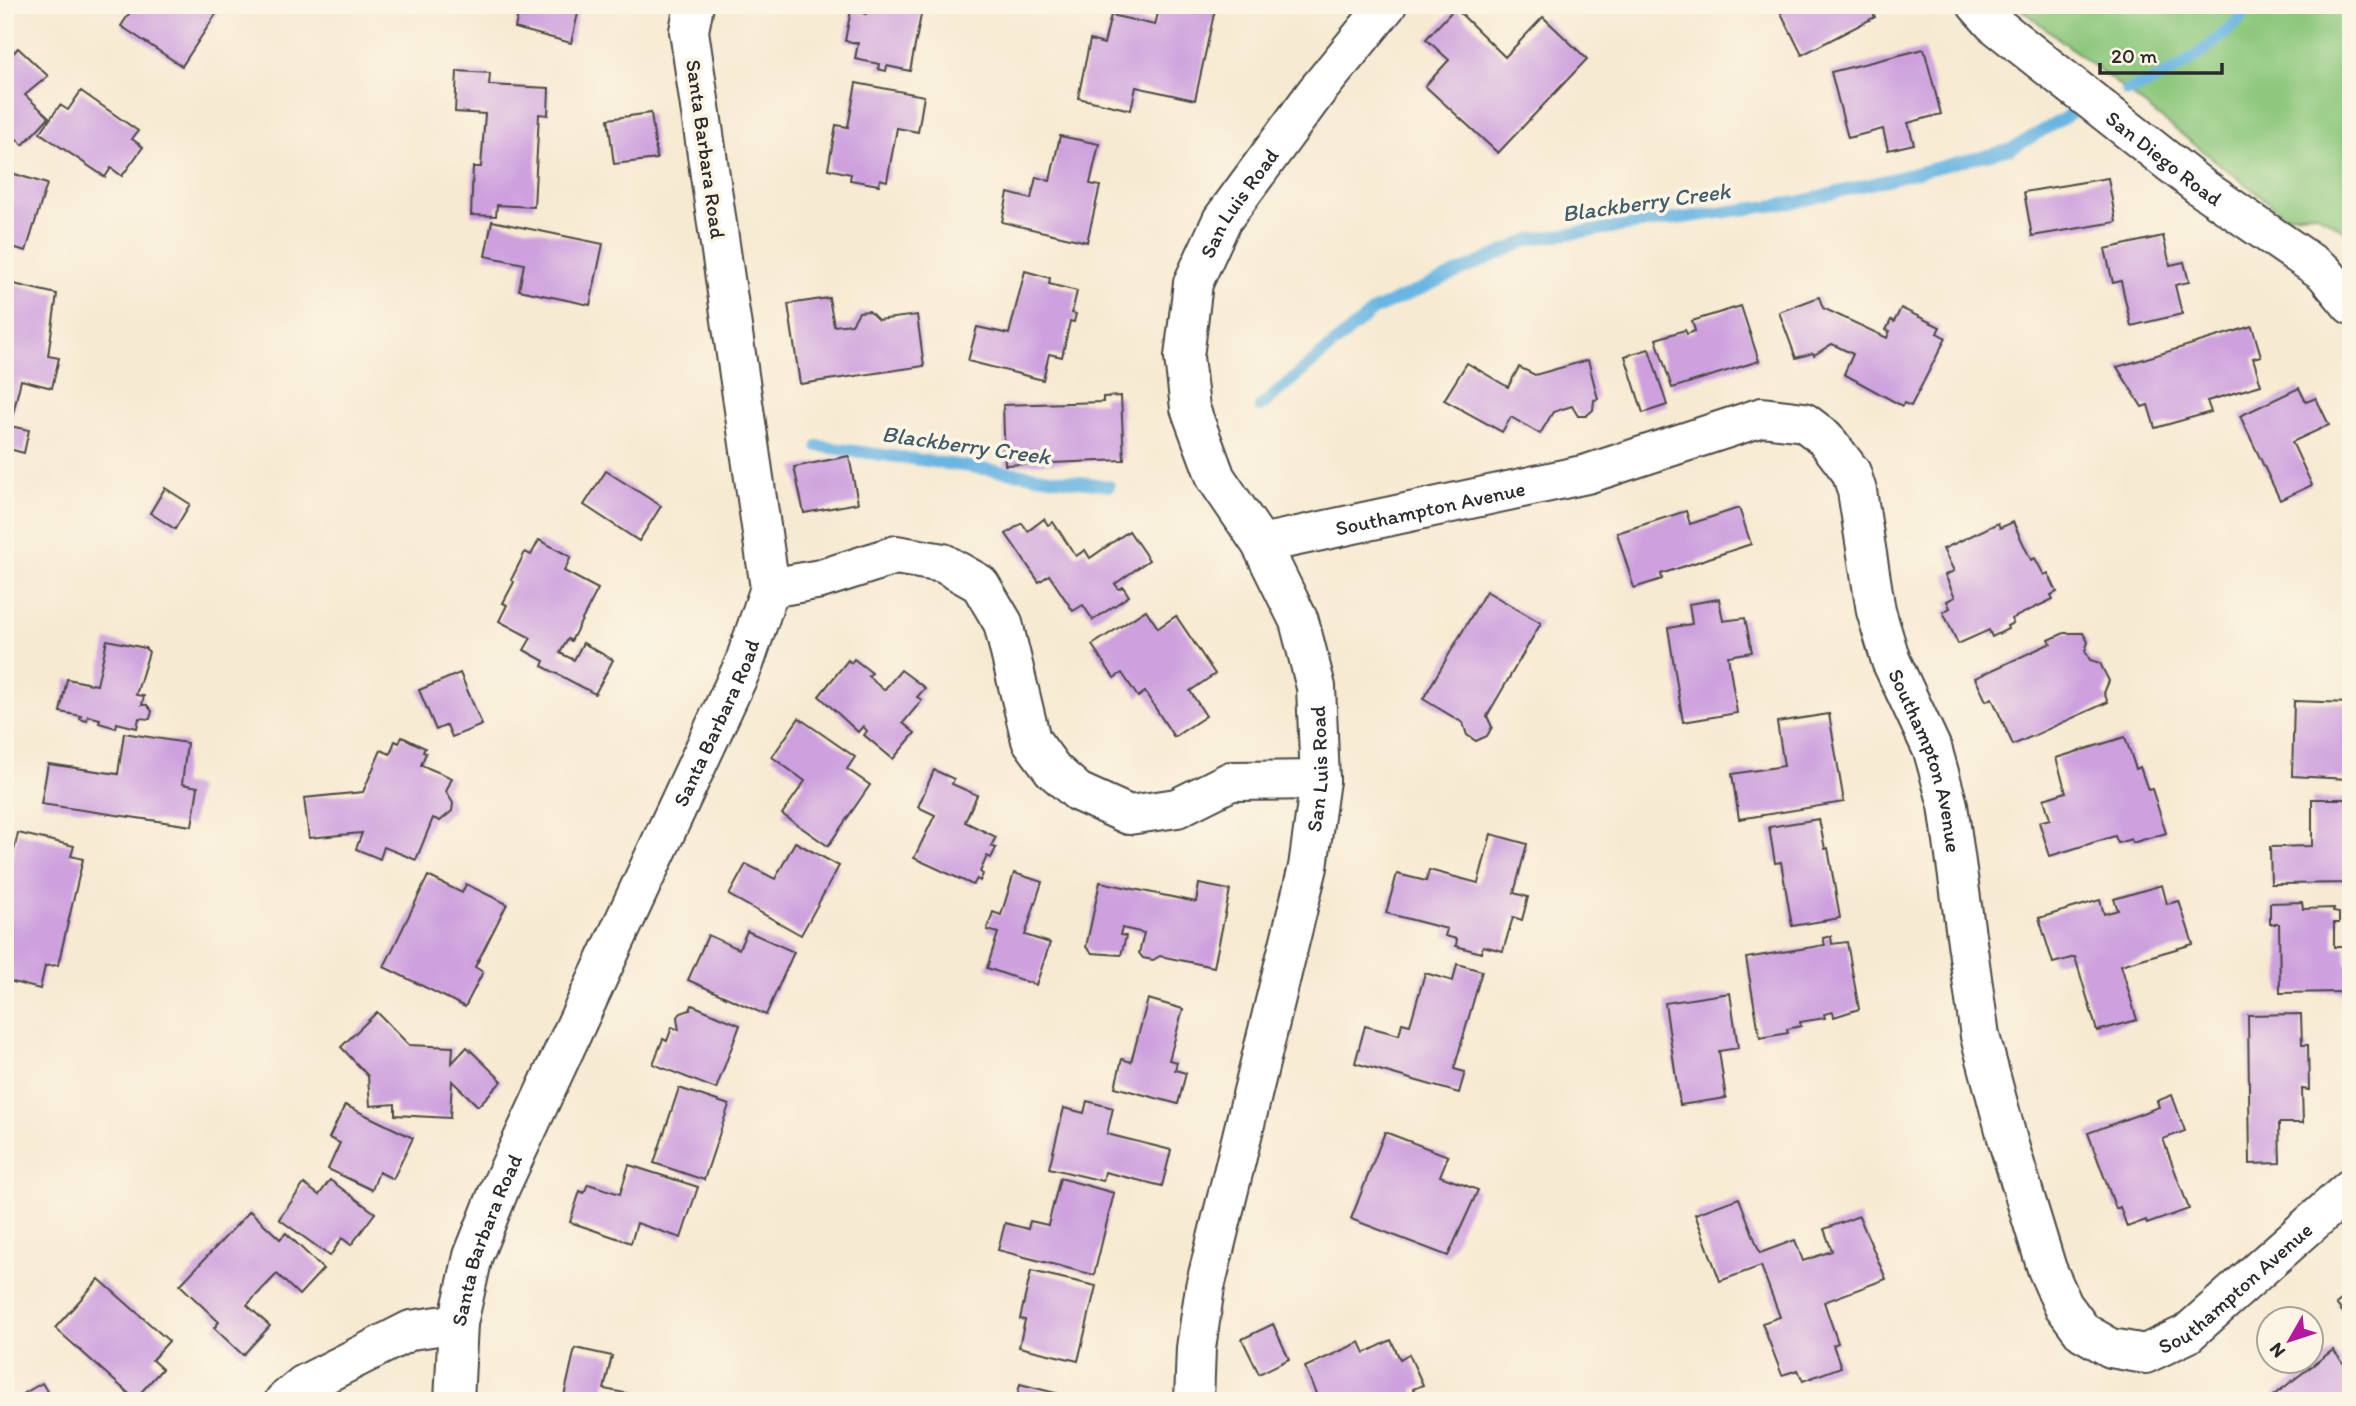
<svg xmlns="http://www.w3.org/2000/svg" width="2356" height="1406" font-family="Itim,sans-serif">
  <rect width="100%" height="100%" fill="#fcf5e5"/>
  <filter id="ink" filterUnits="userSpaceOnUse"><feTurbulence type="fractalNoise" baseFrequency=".0143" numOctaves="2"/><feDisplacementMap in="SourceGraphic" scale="14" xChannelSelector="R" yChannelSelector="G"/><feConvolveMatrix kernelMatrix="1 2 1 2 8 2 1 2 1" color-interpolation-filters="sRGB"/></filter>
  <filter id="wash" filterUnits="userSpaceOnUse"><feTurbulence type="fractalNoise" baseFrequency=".00686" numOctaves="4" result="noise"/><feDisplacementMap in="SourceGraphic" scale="28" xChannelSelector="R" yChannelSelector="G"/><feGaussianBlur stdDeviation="1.57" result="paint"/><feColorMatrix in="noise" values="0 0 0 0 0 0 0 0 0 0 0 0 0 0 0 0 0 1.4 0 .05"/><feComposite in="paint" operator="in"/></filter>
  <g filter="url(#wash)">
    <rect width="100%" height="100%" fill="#f7ead2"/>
    <polygon fill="#8dc87d" stroke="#5c7a54" stroke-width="2" points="2016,5 2351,5 2351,235 2316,213 2285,215"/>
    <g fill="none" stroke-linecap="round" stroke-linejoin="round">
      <g stroke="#6ab6e3" stroke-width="12">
        <path d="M2127,91C2177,76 2218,42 2254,5"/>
        <polyline points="1260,407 1374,310 1531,239 1798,202 2011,149 2071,114"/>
        <polyline points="818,446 1109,486"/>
      </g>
    </g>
    <g id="blocks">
      <g fill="#cda0de">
        <polygon points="135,5 216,5 220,8 182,66 121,26"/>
        <polygon points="520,5 580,5 571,43 515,28"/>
        <polygon points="867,5 923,5 910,71 887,66 886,71 878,69 879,64 855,59 858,43 845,41 851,10 866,14"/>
        <polygon points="1160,5 1216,5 1195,100 1136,87 1131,110 1078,98 1090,40 1104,44 1111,15 1155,25"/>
        <polygon points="1777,5 1869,5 1875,17 1802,55"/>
        <polygon points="1455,8 1505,57 1543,17 1587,59 1498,153 1425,86 1449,60 1426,39"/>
        <polygon points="18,48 48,76 25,95 49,117 23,145 5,128 5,62"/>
        <polygon points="1924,49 1941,114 1908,123 1914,144 1888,150 1883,129 1848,138 1831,72"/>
        <polygon points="457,71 490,73 489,85 549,88 548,115 539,114 534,207 497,205 496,216 471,215 473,167 481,167 485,114 455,112"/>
        <polygon points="856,83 924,96 918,132 897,128 887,181 880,179 879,185 850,180 851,174 828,169 836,125 848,127"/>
        <polygon points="81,91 138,131 132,139 143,147 122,176 111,168 105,177 40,133 60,105 68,110"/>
        <polygon points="651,113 657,159 614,164 608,119"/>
        <polygon points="1060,136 1099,144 1090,184 1100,186 1087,242 1002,222 1008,193 1031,199 1036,177 1050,181"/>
        <polygon points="5,171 47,184 26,251 5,245"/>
        <polygon points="2108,178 2116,222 2032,236 2024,192"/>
        <polygon points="492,221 603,244 590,305 519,290 524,264 485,256"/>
        <polygon points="2163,236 2170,265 2184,262 2189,282 2175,285 2182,314 2131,326 2121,281 2113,283 2105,249"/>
        <polygon points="1025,271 1050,278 1049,284 1077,291 1072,313 1076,314 1074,322 1070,321 1062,357 1049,354 1043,380 968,361 977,327 1009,334"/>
        <polygon points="5,282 57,294 48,356 59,358 52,388 21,380 10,426 29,430 24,453 5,448"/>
        <polygon points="1819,297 1823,308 1887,338 1890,331 1886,330 1891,320 1894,322 1901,308 1940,327 1937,333 1946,338 1911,406 1904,403 1902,406 1844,374 1853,354 1832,344 1814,355 1813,353 1796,358 1779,312"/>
        <polygon points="829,298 834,326 852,324 859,312 869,311 878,320 917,315 924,366 800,384 788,304"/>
        <polygon points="1741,306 1759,361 1672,388 1656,339 1685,330 1687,334 1695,331 1692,321"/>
        <polygon points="2252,326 2261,356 2253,358 2261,385 2207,401 2211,412 2155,428 2148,405 2142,407 2117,367"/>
        <polygon points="1649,349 1667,405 1643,413 1625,356"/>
        <polygon points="1588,360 1598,399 1594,400 1593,410 1586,416 1578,416 1572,406 1553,412 1540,434 1511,417 1502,432 1444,400 1467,363 1508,387 1519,367 1535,375"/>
        <polygon points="2299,388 2306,402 2316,398 2329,425 2292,442 2312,485 2280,500 2240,416"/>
        <polygon points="1121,396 1124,460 1005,465 1003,405 1103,402 1103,397"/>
        <polygon points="849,456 858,503 804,513 794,467"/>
        <polygon points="606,471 661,506 639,541 584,505"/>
        <polygon points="165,488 190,504 175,529 150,513"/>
        <polygon points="1739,508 1751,544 1661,574 1662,579 1634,588 1617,533 1686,511 1690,524"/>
        <polygon points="1044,519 1048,525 1053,522 1076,556 1085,550 1090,558 1129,531 1149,560 1115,584 1119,589 1123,587 1129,596 1093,620 1083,605 1073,611 1049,575 1039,582 1006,534 1022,523 1028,531"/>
        <polygon points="2013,522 2031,560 2035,558 2044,575 2048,573 2057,592 2051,595 2053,599 2011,619 2013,623 2007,626 2008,629 1992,637 1989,630 1958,644 1943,612 1950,608 1947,601 1955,597 1945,575 1954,571 1943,549 1998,523 2000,528"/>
        <polygon points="539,540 571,557 564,571 598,589 571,641 568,639 560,653 574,660 583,643 613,660 595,694 542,666 544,661 524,650 531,638 499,621 507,605 503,603 514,582 511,580 525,552 531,555"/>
        <polygon points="1486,591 1541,623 1487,716 1492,727 1487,736 1476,741 1467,735 1463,723 1423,699"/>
        <polygon points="1719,599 1723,621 1745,618 1752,652 1728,656 1737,713 1683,722 1668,628 1692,624 1689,604"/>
        <polygon points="1146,610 1158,628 1176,616 1215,674 1190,691 1206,716 1174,737 1145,692 1138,697 1122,673 1114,678 1092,645"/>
        <polygon points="2349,611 2351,611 2351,644 2346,644"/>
        <polygon points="2064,633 2083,633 2088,642 2085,651 2090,660 2100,663 2109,681 2104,693 2108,702 2013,745 1992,698 1986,701 1975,678 2051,643 2049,640"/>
        <polygon points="107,640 145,648 149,652 136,695 144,696 142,705 147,705 152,711 150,719 139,718 137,728 117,723 116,728 99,723 100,719 88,716 87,721 80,719 81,716 60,712 67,679 97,685"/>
        <polygon points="854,659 872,673 868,676 884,690 901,670 925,688 917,697 922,700 903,723 915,733 893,759 864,735 867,731 863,726 858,732 819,696 848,660 851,663"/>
        <polygon points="460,673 482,725 452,737 447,725 436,730 419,690"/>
        <polygon points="2294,701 2351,703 2351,787 2348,787 2348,779 2292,776"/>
        <polygon points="1829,714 1844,802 1739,819 1732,774 1784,766 1777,722"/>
        <polygon points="799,718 855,757 847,769 870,785 828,846 782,814 805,781 772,757"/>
        <polygon points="124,733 187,743 182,784 198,787 192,826 41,804 48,764 118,774"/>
        <polygon points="402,737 425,748 423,752 426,753 421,765 452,778 446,792 453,803 452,811 440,821 433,818 416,860 384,847 380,859 356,849 362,833 309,838 304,798 363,792 381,750 390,754 395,741 399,743"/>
        <polygon points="2125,737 2136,769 2140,767 2148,790 2152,789 2166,833 2132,843 2131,839 2118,843 2115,836 2050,856 2039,822 2050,819 2044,799 2066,792 2056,758"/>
        <polygon points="934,770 954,779 952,784 977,795 965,822 996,837 991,846 996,848 991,858 987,856 980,872 983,874 980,881 977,879 973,885 914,858 935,815 918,807"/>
        <polygon points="2312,799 2351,799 2351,883 2271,884 2270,847 2312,846"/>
        <polygon points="1819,819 1825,849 1828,848 1840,918 1792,926 1781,862 1775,863 1769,827"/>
        <polygon points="18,833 74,846 71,856 83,859 58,965 45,966 40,989 5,980 11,955 5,954 5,889"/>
        <polygon points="1491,834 1527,844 1514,893 1528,897 1522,920 1513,917 1503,951 1483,946 1481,953 1456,946 1457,939 1445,936 1447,929 1386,913 1397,874 1426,881 1429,870 1478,883"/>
        <polygon points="795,842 839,866 801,935 729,895 746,864 775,879"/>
        <polygon points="1014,873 1042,882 1025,935 1050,943 1036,985 987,968 998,933 987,930 993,912 1001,915"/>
        <polygon points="428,876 462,893 466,884 507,904 475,967 483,972 465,1007 384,967"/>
        <polygon points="1100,882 1196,902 1199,884 1230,890 1214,967 1160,956 1153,960 1143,958 1139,953 1144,933 1122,928 1120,935 1126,936 1121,955 1092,953 1086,947"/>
        <polygon points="2162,885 2167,904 2179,901 2193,944 2121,965 2137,1020 2097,1031 2075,957 2053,963 2039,918 2100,900 2104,914 2118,910 2114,899"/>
        <polygon points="2302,902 2303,909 2334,908 2333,912 2339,913 2339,923 2334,923 2334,947 2345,947 2346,963 2351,963 2351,997 2341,997 2341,992 2280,993 2279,924 2270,924 2270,903"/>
        <polygon points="747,931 794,952 766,1015 688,980 708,935 739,949"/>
        <polygon points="1831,936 1832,944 1847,942 1859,1009 1834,1017 1833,1012 1824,1014 1825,1018 1800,1022 1801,1026 1787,1029 1788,1033 1760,1038 1746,958 1825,945 1823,938"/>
        <polygon points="1457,964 1482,971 1454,1069 1465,1072 1459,1093 1355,1063 1365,1026 1399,1035 1402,1023 1410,1025 1425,973 1453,981"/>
        <polygon points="1730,993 1738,1048 1719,1051 1726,1098 1680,1105 1665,1003"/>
        <polygon points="1148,999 1183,1009 1169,1060 1177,1062 1175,1070 1186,1073 1178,1104 1115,1087 1122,1059 1131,1062"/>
        <polygon points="692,1005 740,1025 716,1089 653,1064 663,1039 667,1041 672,1027 679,1030 677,1018 681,1013 690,1010"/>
        <polygon points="377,1012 409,1045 453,1047 452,1063 467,1047 502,1081 478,1106 452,1081 450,1118 395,1115 395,1104 370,1106 368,1076 341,1047"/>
        <polygon points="2301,1014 2302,1045 2308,1045 2309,1090 2302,1089 2303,1123 2279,1123 2280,1163 2250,1164 2248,1015"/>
        <polygon points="679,1088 729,1105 704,1180 654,1163"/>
        <polygon points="2172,1095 2185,1131 2163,1139 2189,1209 2147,1224 2146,1220 2127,1227 2120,1207 2116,1209 2088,1133 2159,1107 2157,1101"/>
        <polygon points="1087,1101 1113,1108 1107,1134 1171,1150 1162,1186 1105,1172 1103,1181 1049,1168 1064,1108 1084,1113"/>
        <polygon points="345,1105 413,1138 393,1179 379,1172 372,1190 328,1169 340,1143 329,1138"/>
        <polygon points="1385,1132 1448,1156 1440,1176 1478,1190 1448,1256 1351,1219"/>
        <polygon points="629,1165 698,1187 681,1238 637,1223 631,1243 570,1222 580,1191 584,1193 588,1184 620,1194"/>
        <polygon points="1060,1178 1114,1193 1094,1275 998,1250 1005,1223 1028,1229 1030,1221 1048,1225"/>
        <polygon points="330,1180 375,1213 351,1245 342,1238 330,1256 279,1219 304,1184 319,1195"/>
        <polygon points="1739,1198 1760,1253 1795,1240 1803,1261 1832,1251 1824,1229 1859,1216 1886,1279 1824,1302 1838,1343 1833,1345 1841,1367 1803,1381 1798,1370 1782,1375 1762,1323 1780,1317 1761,1266 1720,1281 1695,1214"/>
        <polygon points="250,1211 280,1239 286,1233 323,1269 299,1295 277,1274 247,1305 270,1326 243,1355 214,1328 219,1322 180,1285"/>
        <polygon points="1031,1271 1096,1286 1078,1361 1019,1347 1025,1320 1020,1319"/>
        <polygon points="99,1279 169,1341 152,1360 162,1369 135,1399 55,1328"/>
        <polygon points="2351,1292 2351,1322 2336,1304"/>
        <polygon points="1273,1324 1289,1359 1259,1374 1242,1339"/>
        <polygon points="1391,1340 1400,1359 1409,1354 1423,1385 1413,1389 1418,1401 1319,1401 1305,1367 1360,1342 1365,1353"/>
        <polygon points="575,1348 612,1356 604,1389 630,1394 629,1401 563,1401"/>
        <polygon points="2333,1350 2351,1373 2351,1401 2266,1401"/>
        <polygon points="42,1383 53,1401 11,1401"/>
        <polygon points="1020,1384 1083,1400 1083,1401 1016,1401"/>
      </g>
    </g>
  </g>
  <g filter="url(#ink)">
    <use href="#blocks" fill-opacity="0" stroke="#4a4844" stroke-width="2"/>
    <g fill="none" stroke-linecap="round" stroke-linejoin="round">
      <defs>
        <g id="minor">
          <path id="s1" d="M1977,5L1993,23L2202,188L2324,272L2351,305"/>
          <path id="s2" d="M1261,544L1587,474L1762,417L1804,422L1825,438L1851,472L1857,491L1876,611L1891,661L1933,751L1948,805L1980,1036L2009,1145L2047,1269L2063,1305L2083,1332L2111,1348L2145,1354L2187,1334L2351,1188"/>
          <polyline points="770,588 821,579 896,555 943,563 980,584 1003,623 1031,740 1053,770 1078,792 1129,815 1177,808 1231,781 1320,780"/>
          <polyline points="284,1401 303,1385 411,1330 458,1323"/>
          <path id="s3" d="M454,1401L458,1323L473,1256L500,1188L744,664L770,588L689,31L694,5"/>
          <path id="s4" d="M1194,1401L1196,1348L1205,1287L1308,867L1320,780L1316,687L1299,621L1261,544L1216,478L1190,408L1184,357L1193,283L1222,220L1316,92L1387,5"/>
        </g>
      </defs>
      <use href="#minor" stroke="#4a4844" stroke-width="42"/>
      <use href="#minor" stroke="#fff" stroke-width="38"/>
    </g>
  </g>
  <g text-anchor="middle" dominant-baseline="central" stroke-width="7" stroke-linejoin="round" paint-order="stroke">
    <g font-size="21" fill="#2b2b2b" stroke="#fcf5e5">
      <text transform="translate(706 149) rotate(82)">Santa Barbara Road</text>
      <text stroke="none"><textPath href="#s1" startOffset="242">San Diego Road</textPath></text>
      <text stroke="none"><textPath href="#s4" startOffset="1255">San Luis Road</textPath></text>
      <text stroke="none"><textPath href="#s2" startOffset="173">Southampton Avenue</textPath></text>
      <text stroke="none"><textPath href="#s3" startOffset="733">Santa Barbara Road</textPath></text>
      <text stroke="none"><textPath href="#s2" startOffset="929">Southampton Avenue</textPath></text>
      <text stroke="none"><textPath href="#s4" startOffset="646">San Luis Road</textPath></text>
      <text stroke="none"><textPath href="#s3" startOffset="166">Santa Barbara Road</textPath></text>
      <text stroke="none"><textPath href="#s2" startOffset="1706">Southampton Avenue</textPath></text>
    </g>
    <g font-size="23" font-style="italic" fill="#415c6b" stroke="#fcf5e5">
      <text transform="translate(1646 202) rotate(-8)">Blackberry Creek</text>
      <text transform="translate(966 445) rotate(8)">Blackberry Creek</text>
    </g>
  </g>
  <rect width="2356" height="1406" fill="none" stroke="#fcf5e5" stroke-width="28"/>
  <g transform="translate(2290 1340) rotate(231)"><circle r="33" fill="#fcf5e5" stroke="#a8a49b" stroke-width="2"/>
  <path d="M0-5L12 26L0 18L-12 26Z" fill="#b5179e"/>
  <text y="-10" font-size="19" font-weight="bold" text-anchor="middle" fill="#2b2b2b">N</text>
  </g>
  <path d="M2100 63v10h122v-10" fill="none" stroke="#2b2b2b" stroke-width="3.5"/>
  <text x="2111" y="63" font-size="21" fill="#2b2b2b" stroke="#fcf5e5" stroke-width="5" paint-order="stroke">20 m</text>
</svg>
